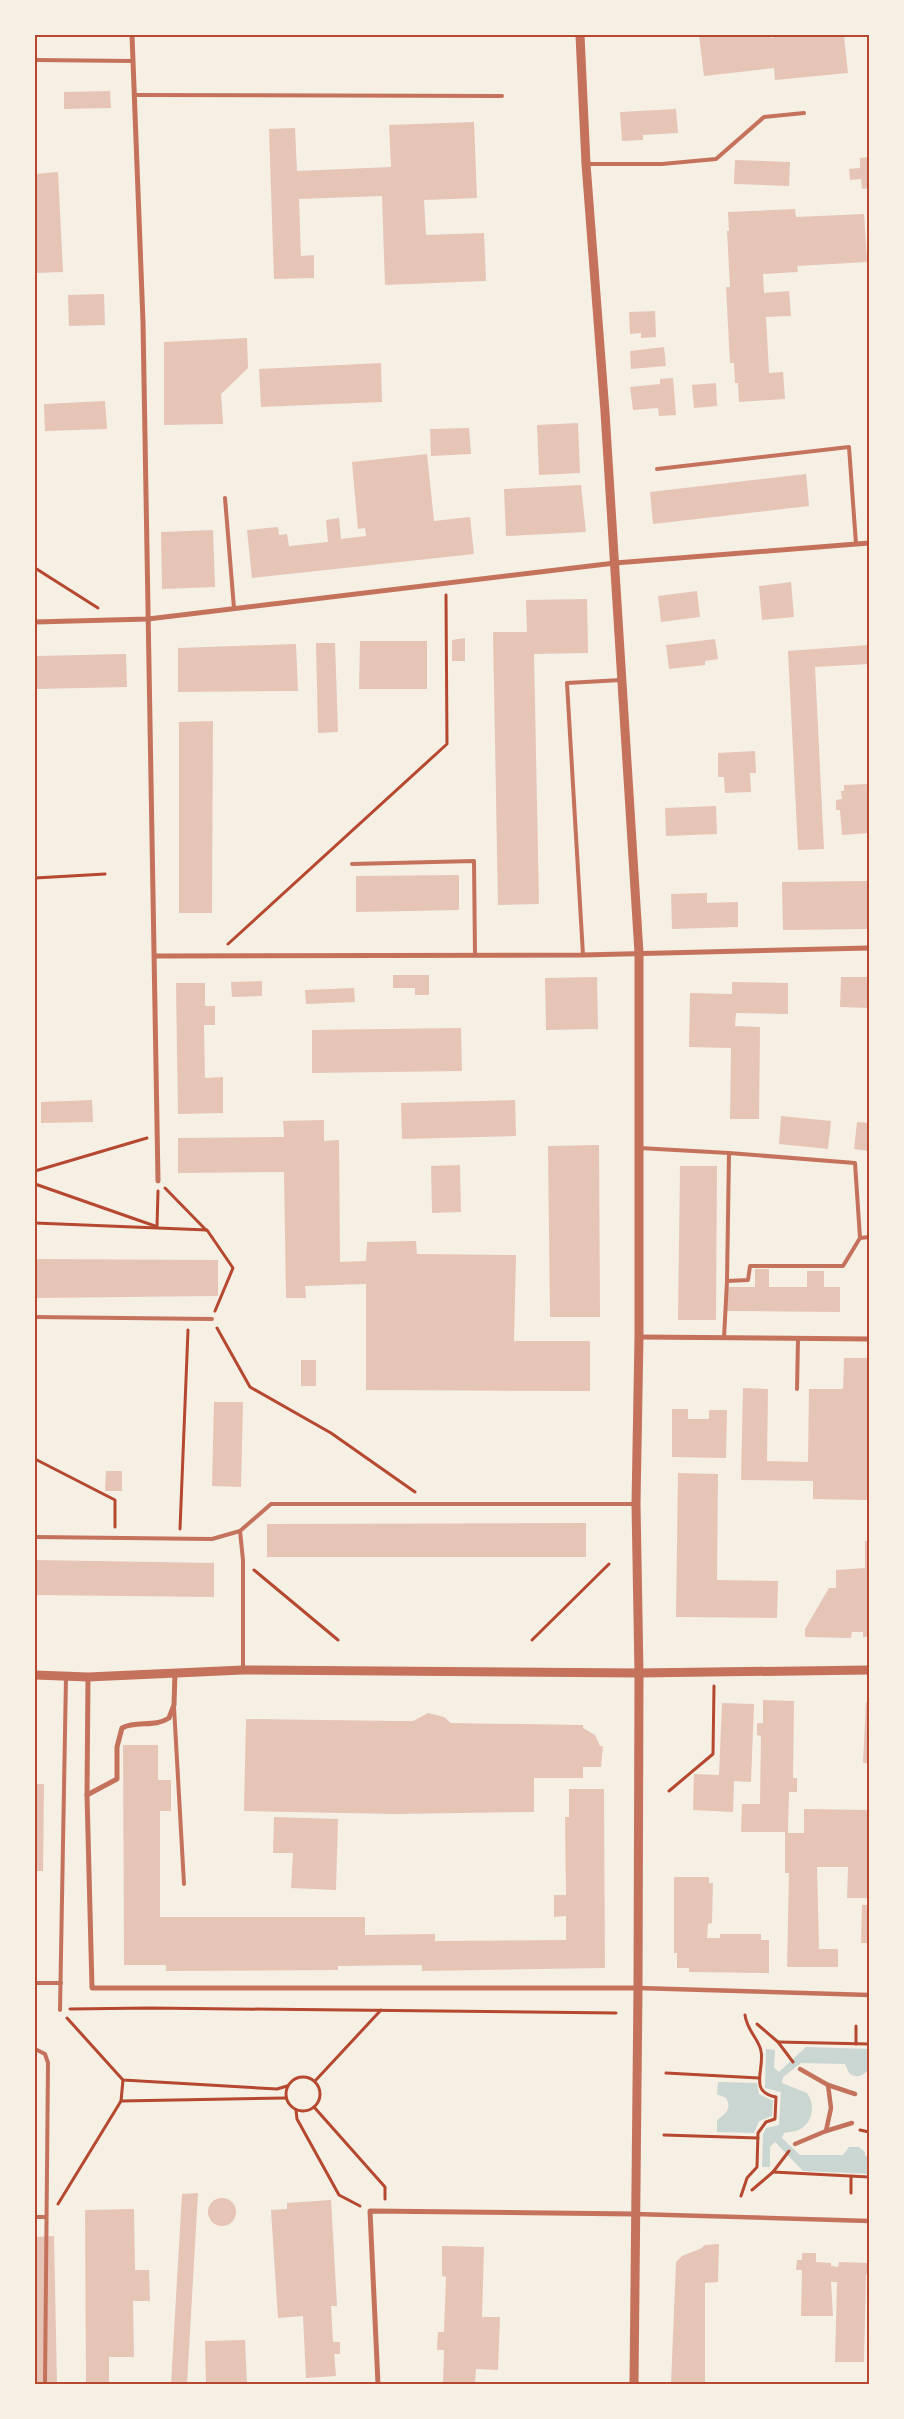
<svg xmlns="http://www.w3.org/2000/svg" width="904" height="2419" font-family="Lora,serif">
  <rect width="100%" height="100%" fill="#f6efe4"/>
  <g fill="#c9d6d2">
    <path d="M806,2047L869,2049V2069C863,2076 857,2079 849,2073L845,2064L801,2063L783,2077L782,2083L807,2093C816,2106 813,2125 796,2131C792,2132 788,2132 784,2133L782,2138L800,2155H843L849,2147H859L865,2152V2156H869V2174L803,2171L775,2142L770,2147V2167H762L763,2134L766,2128L779,2125L781,2092L765,2088L766,2049L775,2050L774,2068L779,2072Z"/>
    <path d="M718,2082L757,2083L759,2094L773,2101L772,2116L759,2121L754,2133L717,2132V2120C726,2114 732,2108 726,2098L717,2094Z"/>
  </g>
  <g fill="#e6c5b7">
    <polygon points="699,35 770,35 771,38 782,35 844,36 848,73 775,80 774,68 704,76"/>
    <polygon points="110,91 111,108 64,109 64,92"/>
    <polygon points="676,109 678,133 643,135 643,140 622,141 620,112"/>
    <polygon points="474,122 477,198 424,200 426,235 484,233 486,281 385,285 382,196 299,199 301,256 314,255 314,278 274,279 269,129 295,128 297,171 391,167 389,125"/>
    <polygon points="869,157 869,188 862,189 861,179 850,180 849,169 860,168 860,158"/>
    <polygon points="735,160 790,162 789,186 734,184"/>
    <polygon points="58,172 63,272 35,273 35,174"/>
    <polygon points="795,209 796,217 864,214 867,262 797,266 798,272 763,274 764,293 789,291 791,316 766,317 769,373 783,372 785,399 739,402 738,383 735,383 734,363 730,363 726,287 730,287 727,231 729,231 728,212"/>
    <polygon points="104,294 105,325 69,326 68,295"/>
    <polygon points="655,311 656,337 641,338 641,333 630,334 629,312"/>
    <polygon points="247,338 248,368 221,394 223,424 164,425 164,342"/>
    <polygon points="664,347 666,366 631,369 630,351"/>
    <polygon points="381,363 382,402 261,407 259,369"/>
    <polygon points="673,378 676,415 659,416 658,408 633,410 630,387 660,384 660,379"/>
    <polygon points="716,383 717,406 694,408 692,385"/>
    <polygon points="105,401 107,429 45,431 44,404"/>
    <polygon points="578,423 580,473 539,475 537,425"/>
    <polygon points="469,428 471,454 431,456 430,429"/>
    <polygon points="427,454 434,521 470,517 474,554 252,578 247,530 278,527 279,535 287,534 289,546 328,542 326,520 339,518 341,539 366,536 365,528 358,529 352,462"/>
    <polygon points="806,474 809,506 653,524 650,492"/>
    <polygon points="581,485 586,532 506,536 504,489"/>
    <polygon points="213,530 215,587 162,589 161,532"/>
    <polygon points="791,582 794,617 762,620 759,586"/>
    <polygon points="697,591 700,617 661,622 658,596"/>
    <polygon points="587,599 588,653 534,654 539,904 498,905 493,632 527,632 526,600"/>
    <polygon points="465,638 465,661 452,661 452,640"/>
    <polygon points="715,639 718,659 705,661 705,665 669,669 666,645"/>
    <polygon points="360,641 427,641 427,689 359,689"/>
    <polygon points="316,643 335,643 338,732 318,733"/>
    <polygon points="296,644 298,691 178,692 178,648"/>
    <polygon points="869,645 869,664 815,667 824,849 798,850 788,651"/>
    <polygon points="126,654 127,687 35,689 35,656"/>
    <polygon points="213,721 212,913 179,913 179,722"/>
    <polygon points="755,751 756,773 750,773 751,792 725,793 724,777 718,777 718,753"/>
    <polygon points="869,784 869,833 842,835 840,810 836,810 836,800 842,799 841,791 844,791 844,785"/>
    <polygon points="716,806 717,834 666,836 665,808"/>
    <polygon points="459,875 459,910 356,912 356,876"/>
    <polygon points="869,881 869,929 783,930 782,882"/>
    <polygon points="707,893 707,903 738,902 738,927 672,929 671,894"/>
    <polygon points="393,975 429,975 429,995 415,995 415,988 393,988"/>
    <polygon points="597,977 598,1029 546,1030 545,978"/>
    <polygon points="841,977 869,977 869,1008 840,1007"/>
    <polygon points="262,981 262,996 232,997 231,982"/>
    <polygon points="732,982 788,983 788,1014 736,1013 735,1026 760,1027 759,1119 730,1119 731,1048 689,1047 690,993 732,994"/>
    <polygon points="176,983 205,983 205,1006 215,1006 215,1025 204,1025 205,1078 223,1077 223,1113 178,1114"/>
    <polygon points="354,988 355,1002 306,1004 305,990"/>
    <polygon points="461,1028 462,1071 312,1073 312,1030"/>
    <polygon points="92,1100 93,1122 41,1123 41,1102"/>
    <polygon points="515,1100 516,1136 402,1139 401,1103"/>
    <polygon points="781,1116 831,1121 828,1149 779,1144"/>
    <polygon points="324,1120 324,1141 339,1140 340,1262 366,1261 367,1242 416,1241 417,1254 516,1255 514,1341 590,1341 590,1391 366,1390 366,1284 305,1286 306,1298 286,1298 284,1172 178,1173 178,1138 284,1137 283,1121"/>
    <polygon points="857,1122 869,1123 869,1151 854,1149"/>
    <polygon points="599,1145 600,1317 550,1317 548,1146"/>
    <polygon points="460,1165 461,1212 432,1213 431,1166"/>
    <polygon points="680,1166 717,1166 716,1320 678,1320"/>
    <polygon points="35,1259 218,1260 218,1296 35,1298"/>
    <polygon points="755,1269 769,1269 769,1287 807,1287 807,1271 824,1271 824,1287 840,1287 840,1312 727,1311 728,1287 755,1287"/>
    <polygon points="844,1358 869,1358 869,1500 813,1499 813,1481 741,1480 743,1388 768,1389 767,1461 808,1462 809,1389 843,1389"/>
    <rect x="301" y="1360" width="15" height="26"/>
    <polygon points="214,1402 243,1402 241,1487 212,1486"/>
    <polygon points="672,1409 688,1409 688,1419 709,1419 709,1410 727,1410 726,1458 672,1457"/>
    <polygon points="106,1471 122,1471 122,1491 105,1491"/>
    <polygon points="678,1473 718,1474 717,1580 778,1581 777,1618 676,1617"/>
    <polygon points="586,1523 586,1557 267,1557 267,1524"/>
    <polygon points="865,1541 869,1541 869,1637 863,1637 863,1632 852,1632 851,1638 805,1637 805,1629 829,1588 836,1588 836,1570 865,1568"/>
    <polygon points="35,1560 214,1563 214,1597 35,1595"/>
    <polygon points="763,1700 794,1701 793,1778 797,1778 797,1792 789,1792 788,1833 804,1833 804,1809 869,1810 869,1898 847,1898 848,1867 817,1867 819,1949 838,1949 838,1967 787,1967 789,1873 785,1873 785,1832 741,1832 742,1804 760,1804 761,1736 757,1735 757,1723 763,1723"/>
    <polygon points="866,1702 869,1702 869,1763 863,1763"/>
    <polygon points="722,1703 754,1704 751,1782 734,1781 733,1812 693,1810 694,1774 719,1775"/>
    <polygon points="428,1713 444,1717 451,1723 583,1725 583,1728 595,1735 600,1746 603,1746 601,1767 583,1767 583,1778 534,1778 534,1812 394,1814 244,1811 246,1719 396,1721 413,1721"/>
    <polygon points="123,1745 158,1745 158,1780 171,1780 171,1811 160,1811 160,1917 365,1917 365,1935 435,1934 435,1941 566,1940 566,1916 554,1917 554,1895 566,1895 565,1817 569,1817 569,1789 604,1789 605,1968 422,1971 422,1965 338,1966 338,1970 166,1971 166,1965 124,1965"/>
    <polygon points="35,1784 44,1784 43,1871 35,1871"/>
    <polygon points="274,1817 338,1819 336,1890 291,1888 293,1853 273,1853"/>
    <polygon points="674,1877 709,1877 709,1883 713,1883 712,1923 708,1924 707,1938 720,1938 720,1934 761,1934 761,1940 769,1940 769,1973 689,1972 689,1968 677,1968 677,1953 674,1953"/>
    <polygon points="862,1905 869,1905 869,1943 861,1943"/>
    <polygon points="198,2193 187,2384 171,2384 182,2194"/>
    <circle cx="222" cy="2212" r="14"/>
    <polygon points="331,2200 337,2306 331,2306 333,2342 340,2342 340,2354 334,2354 336,2376 306,2378 303,2316 278,2318 271,2210 287,2209 287,2203"/>
    <polygon points="134,2209 135,2270 149,2270 150,2301 133,2301 134,2357 109,2357 109,2384 86,2384 85,2210"/>
    <polygon points="54,2236 57,2384 35,2384 35,2237"/>
    <polygon points="719,2244 718,2282 705,2283 705,2384 671,2384 676,2262 682,2256 700,2249 705,2245"/>
    <polygon points="442,2246 484,2247 482,2317 500,2317 498,2370 476,2369 475,2384 443,2384 444,2350 437,2350 438,2332 444,2332 446,2277 442,2276"/>
    <polygon points="802,2253 816,2253 816,2262 831,2263 831,2266 838,2267 839,2262 869,2263 869,2274 866,2274 864,2362 835,2362 837,2282 831,2282 833,2316 801,2316 802,2270 796,2270 797,2260 802,2260"/>
    <polygon points="245,2340 247,2384 206,2384 205,2341"/>
  </g>
  <g fill="none" stroke-linecap="round" stroke-linejoin="round">
    <g stroke="#b5482f" stroke-width="3">
      <polyline points="35,568 98,608"/>
      <polyline points="35,878 105,874"/>
      <polyline points="228,944 447,744 446,595"/>
      <polyline points="35,1171 147,1138"/>
      <polyline points="35,1184 155,1226"/>
      <polyline points="165,1188 206,1230"/>
      <polyline points="35,1223 207,1230 233,1268 215,1311"/>
      <polyline points="157,1227 158,1191"/>
      <polyline points="217,1328 250,1387 331,1433 415,1492"/>
      <polyline points="35,1459 115,1500 115,1527"/>
      <polyline points="180,1529 188,1330"/>
      <polyline points="254,1570 338,1640"/>
      <polyline points="532,1640 609,1564"/>
      <polyline points="669,1791 713,1754 714,1686"/>
      <polyline points="70,2009 150,2008 616,2013"/>
      <polyline points="67,2018 123,2080 277,2089 287,2086"/>
      <polyline points="757,2024 778,2042 793,2062"/>
      <polyline points="856,2026 856,2044"/>
      <polyline points="778,2042 869,2044"/>
      <polyline points="666,2073 759,2078"/>
      <circle cx="303" cy="2094" r="17"/>
      <polyline points="315,2081 381,2010"/>
      <polyline points="121,2101 123,2080"/>
      <polyline points="314,2107 385,2187 385,2199"/>
      <polyline points="296,2110 297,2119 339,2195 360,2206"/>
      <polyline points="860,2130 869,2132"/>
      <polyline points="664,2135 758,2138"/>
      <polyline points="773,2172 869,2177"/>
      <polyline points="752,2190 773,2172 789,2151"/>
      <polyline points="851,2193 851,2176"/>
      <path d="M741,2196L747,2178L757,2167L758,2133L766,2122L775,2119L776,2097C748,2092 765,2069 761,2051C759,2039 747,2031 745,2015"/>
      <polyline points="58,2204 121,2101 286,2098"/>
    </g>
    <g stroke="#c5725c" stroke-width="4">
      <polyline points="35,60 133,61"/>
      <polyline points="135,95 502,96"/>
      <polyline points="586,164 662,164 716,159 764,117 804,113"/>
      <polyline points="657,469 849,447 856,544"/>
      <polyline points="225,498 234,608"/>
      <polyline points="352,864 474,861 475,955"/>
      <polyline points="583,955 567,683 621,680"/>
      <polyline points="639,1148 729,1153 727,1281"/>
      <polyline points="729,1153 855,1163 860,1238"/>
      <polyline points="35,1317 212,1319"/>
      <polyline points="724,1338 727,1281 748,1280 750,1266 843,1266 860,1238 869,1237"/>
      <polyline points="797,1389 798,1339"/>
      <polyline points="240,1531 243,1560 243,1668"/>
      <polyline points="35,1537 212,1539 240,1531 271,1504 636,1504"/>
      <polyline points="174,1707 184,1884"/>
      <polyline points="35,1983 61,1983"/>
      <polyline points="60,2010 66,1677"/>
      <polyline points="35,2049 45,2054 48,2063 45,2384"/>
      <polyline points="35,2217 45,2217"/>
    </g>
    <g stroke="#c5725c" stroke-width="4.5">
      <polyline points="638,1988 869,1995"/>
      <polyline points="828,2085 855,2094"/>
      <polyline points="826,2131 852,2123"/>
      <polyline points="795,2144 826,2131 831,2108 828,2085 800,2069"/>
      <polyline points="635,2214 869,2221"/>
    </g>
    <g stroke="#c5725c" stroke-width="5">
      <polyline points="132,35 143,322 158,1181"/>
      <polyline points="35,622 148,619 615,563 869,543"/>
      <polyline points="155,956 583,955 869,948"/>
      <polyline points="639,1337 869,1339"/>
      <polyline points="88,1677 87,1795 92,1988 638,1988"/>
      <path d="M87,1795L117,1779V1747L122,1728C137,1720 154,1728 169,1718L174,1705L175,1672"/>
      <polyline points="378,2384 370,2211 635,2214"/>
    </g>
    <g stroke="#c5725c" stroke-width="9">
      <polyline points="580,35 586,164 605,412 639,953 639,1337 636,1504 639,1673 638,1988 634,2384"/>
      <polyline points="35,1675 88,1677 243,1670 639,1673 869,1670"/>
    </g>
  </g>
  <rect width="904" height="2419" fill="none" stroke="#f6efe4" stroke-width="72"/>
  <rect x="36" y="36" width="832" height="2347" fill="none" stroke="#b5482f" stroke-width="2"/>
</svg>
